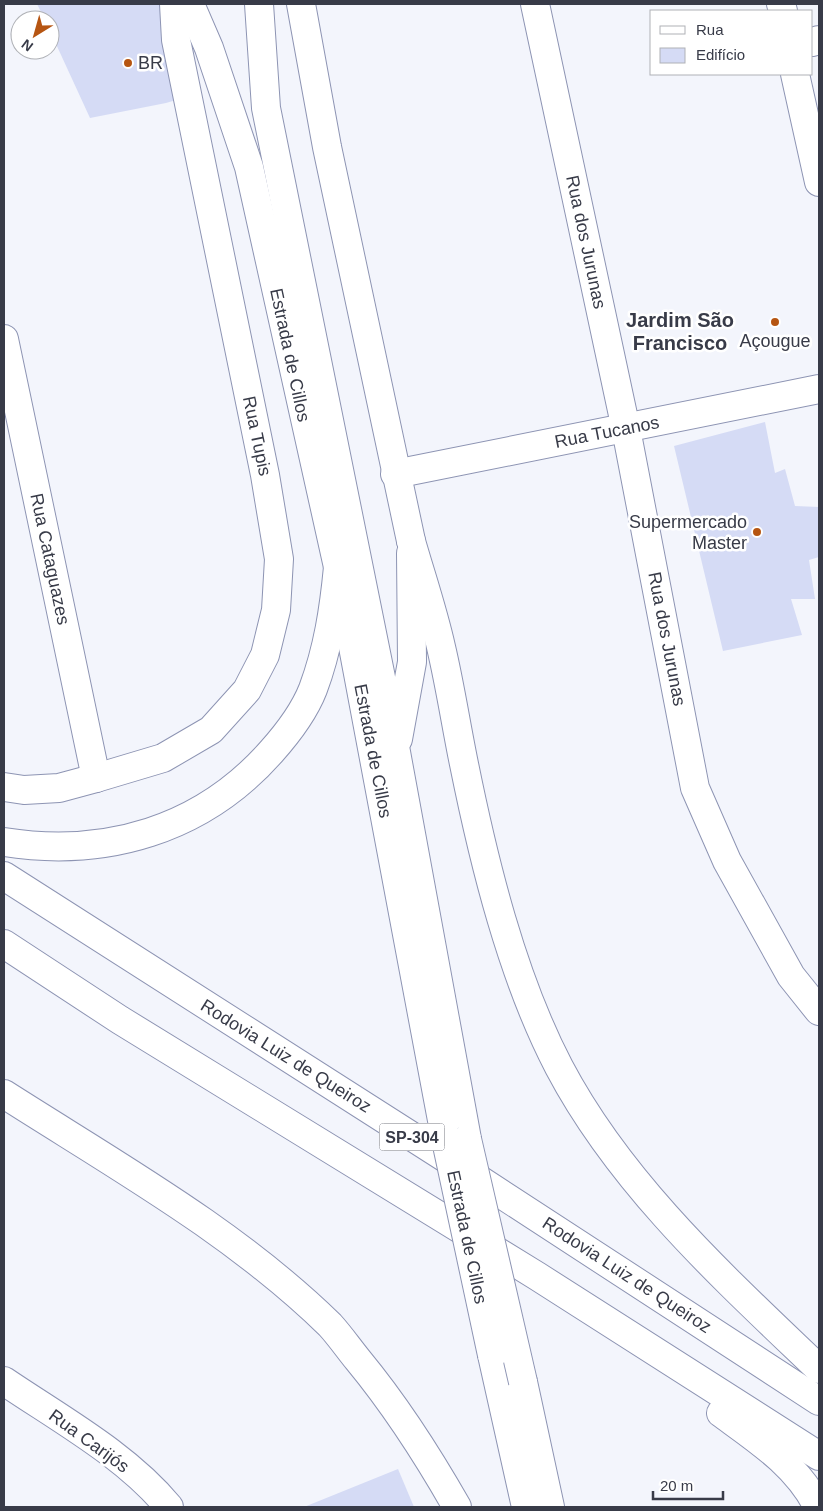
<svg xmlns="http://www.w3.org/2000/svg" width="823" height="1511" font-family="Arial,sans-serif">
  <rect width="100%" height="100%" fill="#f3f5fc"/>
  <g fill="#d5dbf5">
    <polygon points="37,4 189,4 193,95 166,103 90,118 50,31 50,20 45,20"/>
    <polygon points="765,422 775,473 785,469 795,506 819,507 819,557 809,560 815,599 791,599 802,635 723,651 674,446"/>
    <polygon points="398,1469 414,1507 304,1507"/>
  </g>
  <g fill="none" stroke-linecap="round" stroke-linejoin="round">
    <defs>
      <g id="minor">
        <polyline points="301,4 327,147 411,541"/>
        <polyline points="535,4 626,429 695,788 727,861 791,976 819,1011"/>
        <polyline points="781,4 783,11"/>
        <polyline points="812,42 819,40"/>
        <polyline points="795,74 819,182"/>
        <polyline points="4,339 96,778"/>
        <polyline points="395,474 819,389"/>
        <path d="M4,1381C60,1419 126,1455 169,1507"/>
      </g>
      <g id="major">
        <polyline points="190,4 209,48 249,167 338,567 444,1131"/>
        <polyline points="259,4 266,108 396,752 467,1139"/>
        <polyline points="398,739 412,662 411,553"/>
        <polyline points="4,787 24,790 59,788 96,778 163,758 211,730 247,690 265,655 276,610 279,559 265,475 176,40 174,4"/>
        <path d="M4,1094C115,1165 235,1232 330,1325C340,1336 349,1349 358,1360C396,1406 428,1456 457,1507"/>
        <polyline points="492,1355 526,1507"/>
        <polyline points="523,1382 550,1507"/>
      </g>
      <g id="highway">
        <path d="M411,541C421,576 433,611 441,647C450,685 456,725 464,764C484,863 512,977 559,1067C621,1185 724,1278 819,1369"/>
        <path d="M4,842C106,858 202,830 271,752C288,733 304,712 313,689C328,649 334,609 338,567"/>
        <polyline points="4,876 466,1171 819,1401"/>
        <polyline points="4,944 120,1020 537,1276 819,1456"/>
        <path d="M721,1413C758,1440 797,1465 818,1507"/>
      </g>
    </defs>
    <use href="#minor" stroke="#8d94b3" stroke-width="30"/>
    <use href="#major" stroke="#8d94b3" stroke-width="30"/>
    <use href="#highway" stroke="#8d94b3" stroke-width="30"/>
    <use href="#minor" stroke="#fff" stroke-width="28"/>
    <use href="#major" stroke="#fff" stroke-width="28"/>
    <use href="#highway" stroke="#fff" stroke-width="28"/>
    <defs>
      <g id="major-bridge">
        <polyline points="444,1131 492,1355"/>
        <polyline points="467,1139 523,1382"/>
      </g>
    </defs>
    <use href="#major-bridge" stroke="#8d94b3" stroke-width="30" stroke-linecap="butt"/>
    <use href="#major-bridge" stroke="#fff" stroke-width="28"/>
  </g>
  <g fill="#b65512" stroke="#fff" stroke-width="2">
    <circle cx="128" cy="63" r="5"/>
    <circle cx="775" cy="322" r="5"/>
    <circle cx="757" cy="532" r="5"/>
  </g>
  <g text-anchor="middle" dominant-baseline="central" stroke-width="5" stroke-linejoin="round" paint-order="stroke">
    <rect fill="#fff" stroke="#74767f" stroke-width="1" x="379.5" y="1123.5" width="65" height="27" rx="4"/>
    <g font-size="16" font-weight="bold" fill="#383b48">
      <text x="412" y="1137">SP-304</text>
    </g>
    <g font-size="18" fill="#383b48" stroke="#fff" text-anchor="start">
      <text x="138" y="63">BR</text>
      <text x="775" y="341" text-anchor="middle">Açougue</text>
      <text x="747" y="522" text-anchor="end">Supermercado<tspan x="747" dy="21">Master</tspan></text>
    </g>
    <g font-size="18" fill="#383b48" stroke="#fff">
      <text transform="translate(586 242) rotate(78)">Rua dos Jurunas</text>
      <text transform="translate(290 355) rotate(78)">Estrada de Cillos</text>
      <text transform="translate(607 432) rotate(-11)">Rua Tucanos</text>
      <text transform="translate(257 436) rotate(78)">Rua Tupis</text>
      <text transform="translate(50 559) rotate(78)">Rua Cataguazes</text>
      <text transform="translate(667 639) rotate(79)">Rua dos Jurunas</text>
      <text transform="translate(373 751) rotate(79)">Estrada de Cillos</text>
      <text transform="translate(286 1056) rotate(32)">Rodovia Luiz de Queiroz</text>
      <text transform="translate(467 1237) rotate(78)">Estrada de Cillos</text>
      <text transform="translate(627 1275) rotate(33)">Rodovia Luiz de Queiroz</text>
      <text transform="translate(89 1441) rotate(36)">Rua Carijós</text>
    </g>
    <g font-size="20" font-weight="bold" fill="#383b48" stroke="#fff">
      <text x="680" y="320">Jardim São<tspan x="680" dy="23">Francisco</tspan></text>
    </g>
  </g>
  <rect width="823" height="1511" fill="none" stroke="#383b48" stroke-width="10"/>
  <rect x="650" y="10" width="162" height="65" fill="#ffffff" stroke="#afb1b6"/>
  <rect x="660" y="26" width="25" height="8" fill="#ffffff" stroke="#afb1b6"/>
  <text x="696" y="35" font-size="15" fill="#383b48">Rua</text>
  <rect x="660" y="48" width="25" height="15" fill="#d5dbf5" stroke="#afb1b6"/>
  <text x="696" y="60" font-size="15" fill="#383b48">Edifício</text>
  <g transform="translate(35 35) rotate(217)"><circle r="24" fill="#ffffff" stroke="#afb1b6"/>
  <path d="M0-4L9 19L0 12L-9 19Z" fill="#b65512"/>
  <text y="-8" font-size="14" font-weight="bold" text-anchor="middle" fill="#383b48">N</text>
  </g>
  <path d="M653 1491v8h70v-8" fill="none" stroke="#383b48" stroke-width="2.5"/>
  <text x="660" y="1491" font-size="15" fill="#383b48" stroke="#ffffff" stroke-width="4" paint-order="stroke">20 m</text>
</svg>
